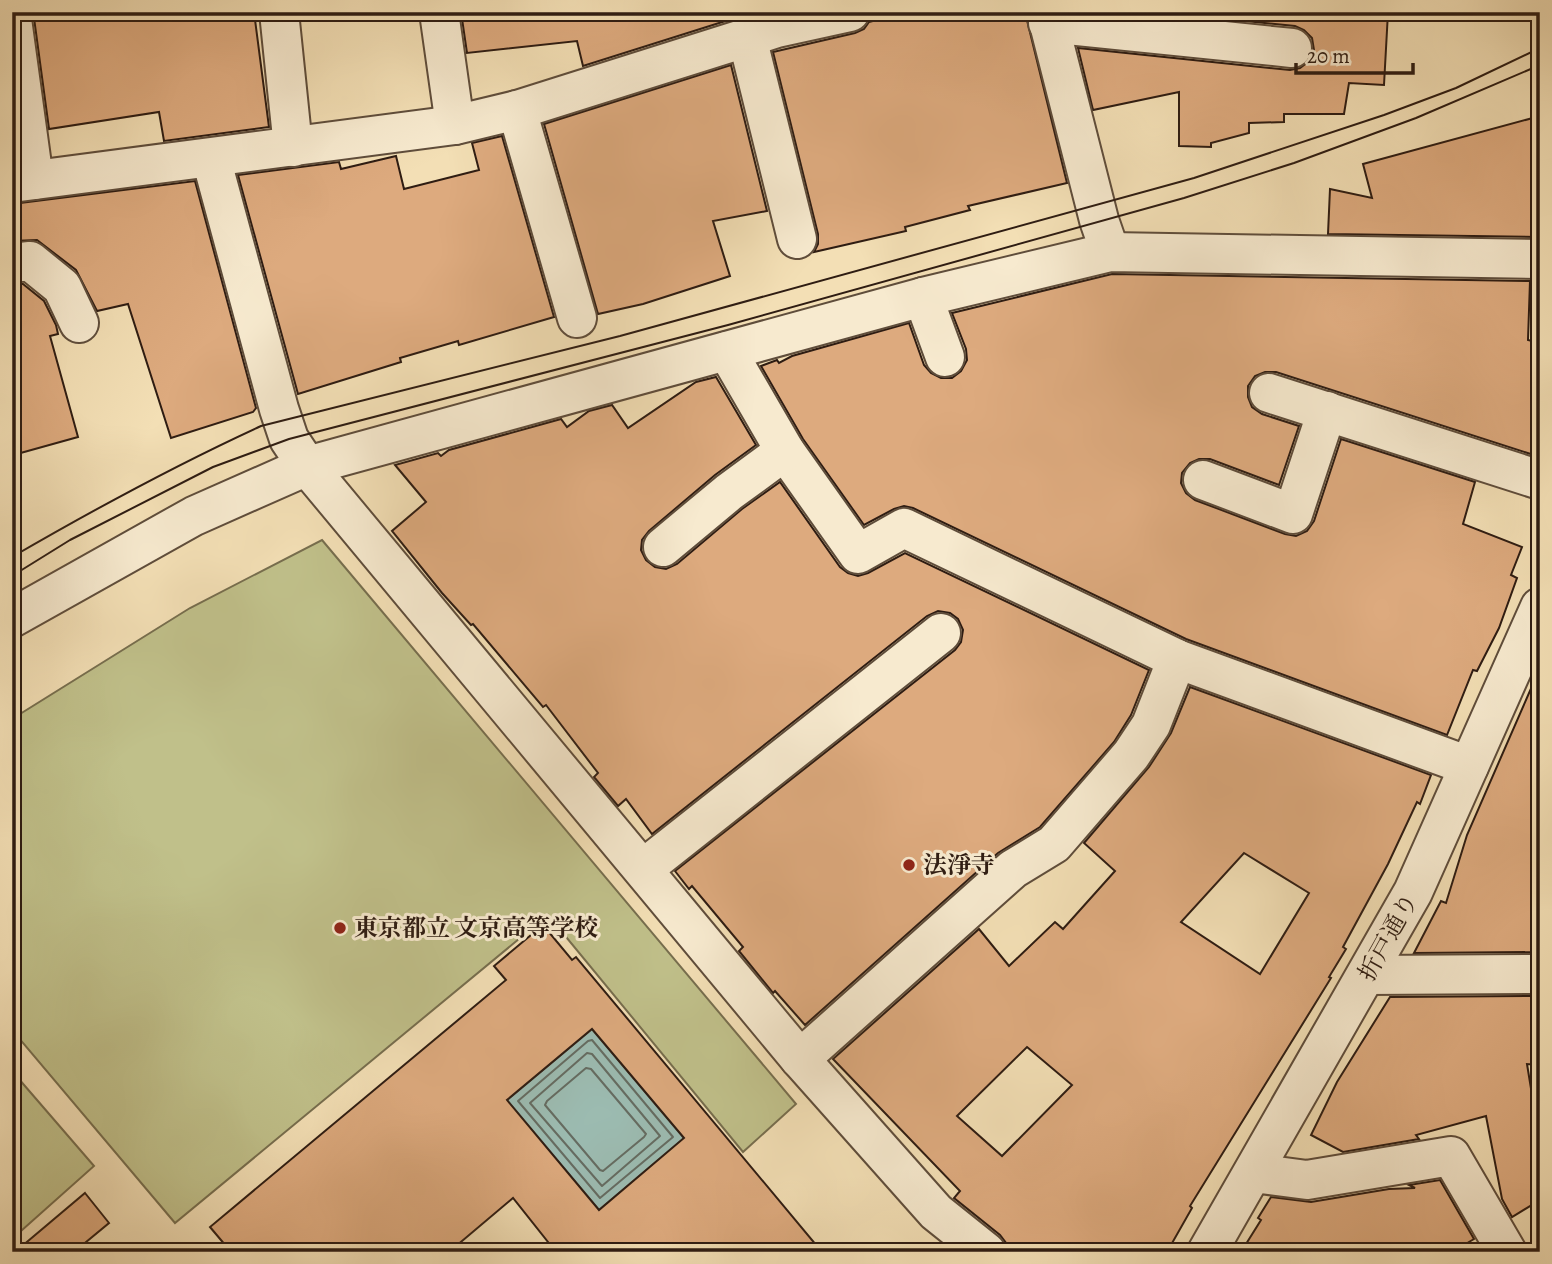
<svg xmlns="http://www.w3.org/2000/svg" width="1552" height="1264" font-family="Alegreya,'Noto Serif JP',serif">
  <rect width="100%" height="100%" fill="#f3dfb5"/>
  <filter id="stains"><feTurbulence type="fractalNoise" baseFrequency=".00286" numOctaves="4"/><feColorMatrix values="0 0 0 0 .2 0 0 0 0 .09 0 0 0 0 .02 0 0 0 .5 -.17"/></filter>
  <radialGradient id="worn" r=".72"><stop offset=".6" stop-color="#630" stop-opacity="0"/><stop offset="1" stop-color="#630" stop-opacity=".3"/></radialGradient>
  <g fill="#c0c08a" stroke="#776e4e" stroke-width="2">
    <polygon points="322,540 796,1104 743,1152 548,915 175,1223 12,1030 12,719 190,608"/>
    <polygon points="12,1071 94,1166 12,1239"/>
  </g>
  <polygon fill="#9cbcb2" stroke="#707c72" stroke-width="2" points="592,1029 684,1138 599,1210 507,1100"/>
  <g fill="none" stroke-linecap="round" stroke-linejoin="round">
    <g stroke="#656c62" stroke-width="2">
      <polygon points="592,1040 673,1137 600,1198 518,1101 588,1041"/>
      <polygon points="587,1053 592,1054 660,1136 602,1186 530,1103"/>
      <polygon points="586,1068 591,1069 646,1134 644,1137 603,1171 600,1170 545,1105 547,1101"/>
    </g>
  </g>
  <g fill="#ddaa7e" stroke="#2e1c12" stroke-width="2" fill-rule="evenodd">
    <polygon points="71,12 181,12 181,16 254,12 269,127 164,141 159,112 49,129 34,18"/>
    <polygon points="461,12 754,12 583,66 577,41 467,53"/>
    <polygon points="882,12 1025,12 1067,183 968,206 970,210 905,227 906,231 814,252 818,244 818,234 773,52 855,33 864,29 869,22 884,18"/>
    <polygon points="1158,12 1388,12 1384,85 1349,83 1344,114 1284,114 1284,122 1249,123 1249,133 1211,143 1211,147 1179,146 1179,92 1093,110 1078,48 1290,70 1300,68 1309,61 1314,50 1312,38 1304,30 1295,26"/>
    <polygon points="731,65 767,211 713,221 730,276 643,304 598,314 544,124"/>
    <polygon points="1540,116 1540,237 1328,234 1330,189 1372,198 1363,164"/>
    <polygon points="502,136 554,317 459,345 458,341 400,358 401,362 298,394 238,175 339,162 341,169 396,156 404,189 479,170 472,143"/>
    <polygon points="195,181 256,408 253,412 171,438 128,304 97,311 76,270 37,240 12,241 12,204"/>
    <polygon points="1112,274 1530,281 1528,340 1540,343 1540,457 1276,372 1265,372 1255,376 1248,386 1248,397 1252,407 1262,414 1299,426 1279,485 1210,459 1199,459 1190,463 1182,473 1181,483 1186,493 1195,500 1285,534 1296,536 1307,531 1314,521 1341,439 1475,482 1463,524 1522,547 1511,575 1517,578 1499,628 1477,671 1473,670 1447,735 1186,639 913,508 904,506 894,509 864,525 803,439 761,366 777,360 779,363 792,356 909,323 924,365 931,373 941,378 952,378 961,371 967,360 966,349 952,313"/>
    <polygon points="12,284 23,284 44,301 56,325 58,334 50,336 78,437 17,454 12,437"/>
    <polygon points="716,377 756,445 715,475 649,531 642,540 641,550 646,560 655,567 666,569 677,564 742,509 780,482 840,567 848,573 858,576 868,573 905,553 1149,670 1131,715 1114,742 1040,827 998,853 805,1025 775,991 773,993 739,951 743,947 692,886 689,889 675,871 955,650 961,642 963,630 958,619 950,613 938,611 927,616 652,834 626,799 618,806 594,777 598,773 546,705 543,707 473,624 471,625 442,593 392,531 426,502 395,465 438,453 441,456 449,450 561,419 567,427 589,411 612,405 628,428 696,382"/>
    <polygon points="1540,668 1540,952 1414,953 1441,901 1446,903 1467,835"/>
    <path d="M1190,687L1431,775L1420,804L1417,802L1388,864L1343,947L1346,949L1329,977L1331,978L1190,1206L1192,1208L1167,1252H1007L1006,1243L1000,1235L954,1198L960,1191L833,1059L979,929L1009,966L1055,922L1063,929L1115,871L1084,843L1149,767L1171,733ZM1244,853L1309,893L1260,974L1181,922ZM1027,1047L1072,1085L1002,1156L957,1116Z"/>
    <path d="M543,925L572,960L576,957L822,1252H556L513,1198L449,1252H231L210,1227L506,980L494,966ZM592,1029L684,1138L599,1210L507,1100Z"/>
    <polygon points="1540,996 1539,1065 1527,1064 1540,1144 1540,1200 1512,1217 1502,1199 1486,1116 1416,1135 1419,1139 1343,1152 1311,1135 1337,1082 1390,997"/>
    <polygon points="1440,1180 1474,1239 1452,1252 1241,1252 1261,1220 1258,1218 1271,1197 1311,1202 1389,1189 1415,1188 1409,1185"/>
    <polygon points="85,1193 109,1223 74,1252 15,1252"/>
  </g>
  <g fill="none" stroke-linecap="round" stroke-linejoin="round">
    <defs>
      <g id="minor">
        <polyline points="279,12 293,147"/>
        <polyline points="439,12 455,125"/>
        <polyline points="1046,12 1099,220 1110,252"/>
        <polyline points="12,19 34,180"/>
        <polyline points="1048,23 1292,48"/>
        <polyline points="747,37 797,239"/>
        <polyline points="517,110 577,318"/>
        <polyline points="211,158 279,409 289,439 307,466 800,1059 936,1212 986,1252"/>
        <polyline points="12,183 455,125 517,110 777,28 850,12"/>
        <polyline points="12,263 30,261 62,287 79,323"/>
        <polyline points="923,297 945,357"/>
        <polyline points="727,351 785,451 858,554 904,528 1177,659 1469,766"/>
        <polyline points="1269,393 1540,480"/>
        <polyline points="1203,480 1293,514 1327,411"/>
        <polyline points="663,547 729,492 785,451"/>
        <polyline points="12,618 194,516 307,466 923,297 1110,252 1540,259"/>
        <polyline points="643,869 941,633"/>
        <polyline points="1367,975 1540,974"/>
        <polyline points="800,1059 1013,869 1054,844 1131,755 1151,725 1177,659"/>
        <polyline points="1253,1173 1307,1180 1451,1156 1507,1252"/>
        <polyline points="1207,1252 1413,892 1540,607"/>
      </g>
    </defs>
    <use href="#minor" stroke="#5f4d3b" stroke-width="42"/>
    <use href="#minor" stroke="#f7eacf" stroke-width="38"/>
    <g stroke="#2e1c12" stroke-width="2">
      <path d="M12,557C93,510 176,465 261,426L620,336L1194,178L1384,115L1456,88L1540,48"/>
      <polyline points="12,576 70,540 213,467 289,439 728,325 1184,198 1294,163 1416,118 1540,65"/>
    </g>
  </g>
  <g fill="#8f2418" stroke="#f7eacf" stroke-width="2.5">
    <circle cx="909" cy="865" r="7"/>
    <circle cx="340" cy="928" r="7"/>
  </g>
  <g text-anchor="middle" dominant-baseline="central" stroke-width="6" stroke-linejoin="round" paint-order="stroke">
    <g font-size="24" font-weight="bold" fill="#2e1c12" stroke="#f7eacf" text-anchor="start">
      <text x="923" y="865">法淨寺</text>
      <text x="354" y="928">東京都立 文京高等学校</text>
    </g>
    <g font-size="24" fill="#2e1c12" stroke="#f7eacf">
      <text transform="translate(1388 937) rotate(-61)">折戸通り</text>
    </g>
  </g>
  <rect width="1552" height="1264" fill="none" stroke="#f3dfb5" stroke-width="42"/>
  <rect x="14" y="14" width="1524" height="1236" fill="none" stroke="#2e1c12" stroke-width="3.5"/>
  <rect x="21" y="21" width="1510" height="1222" fill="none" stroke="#2e1c12" stroke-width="2"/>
  <path d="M1296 63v10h117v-10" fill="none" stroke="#2e1c12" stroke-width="3.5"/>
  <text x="1307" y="63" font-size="21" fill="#2e1c12" stroke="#f7eacf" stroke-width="5" paint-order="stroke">20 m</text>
  <rect width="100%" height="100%" filter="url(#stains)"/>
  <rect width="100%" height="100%" fill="url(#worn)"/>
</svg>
